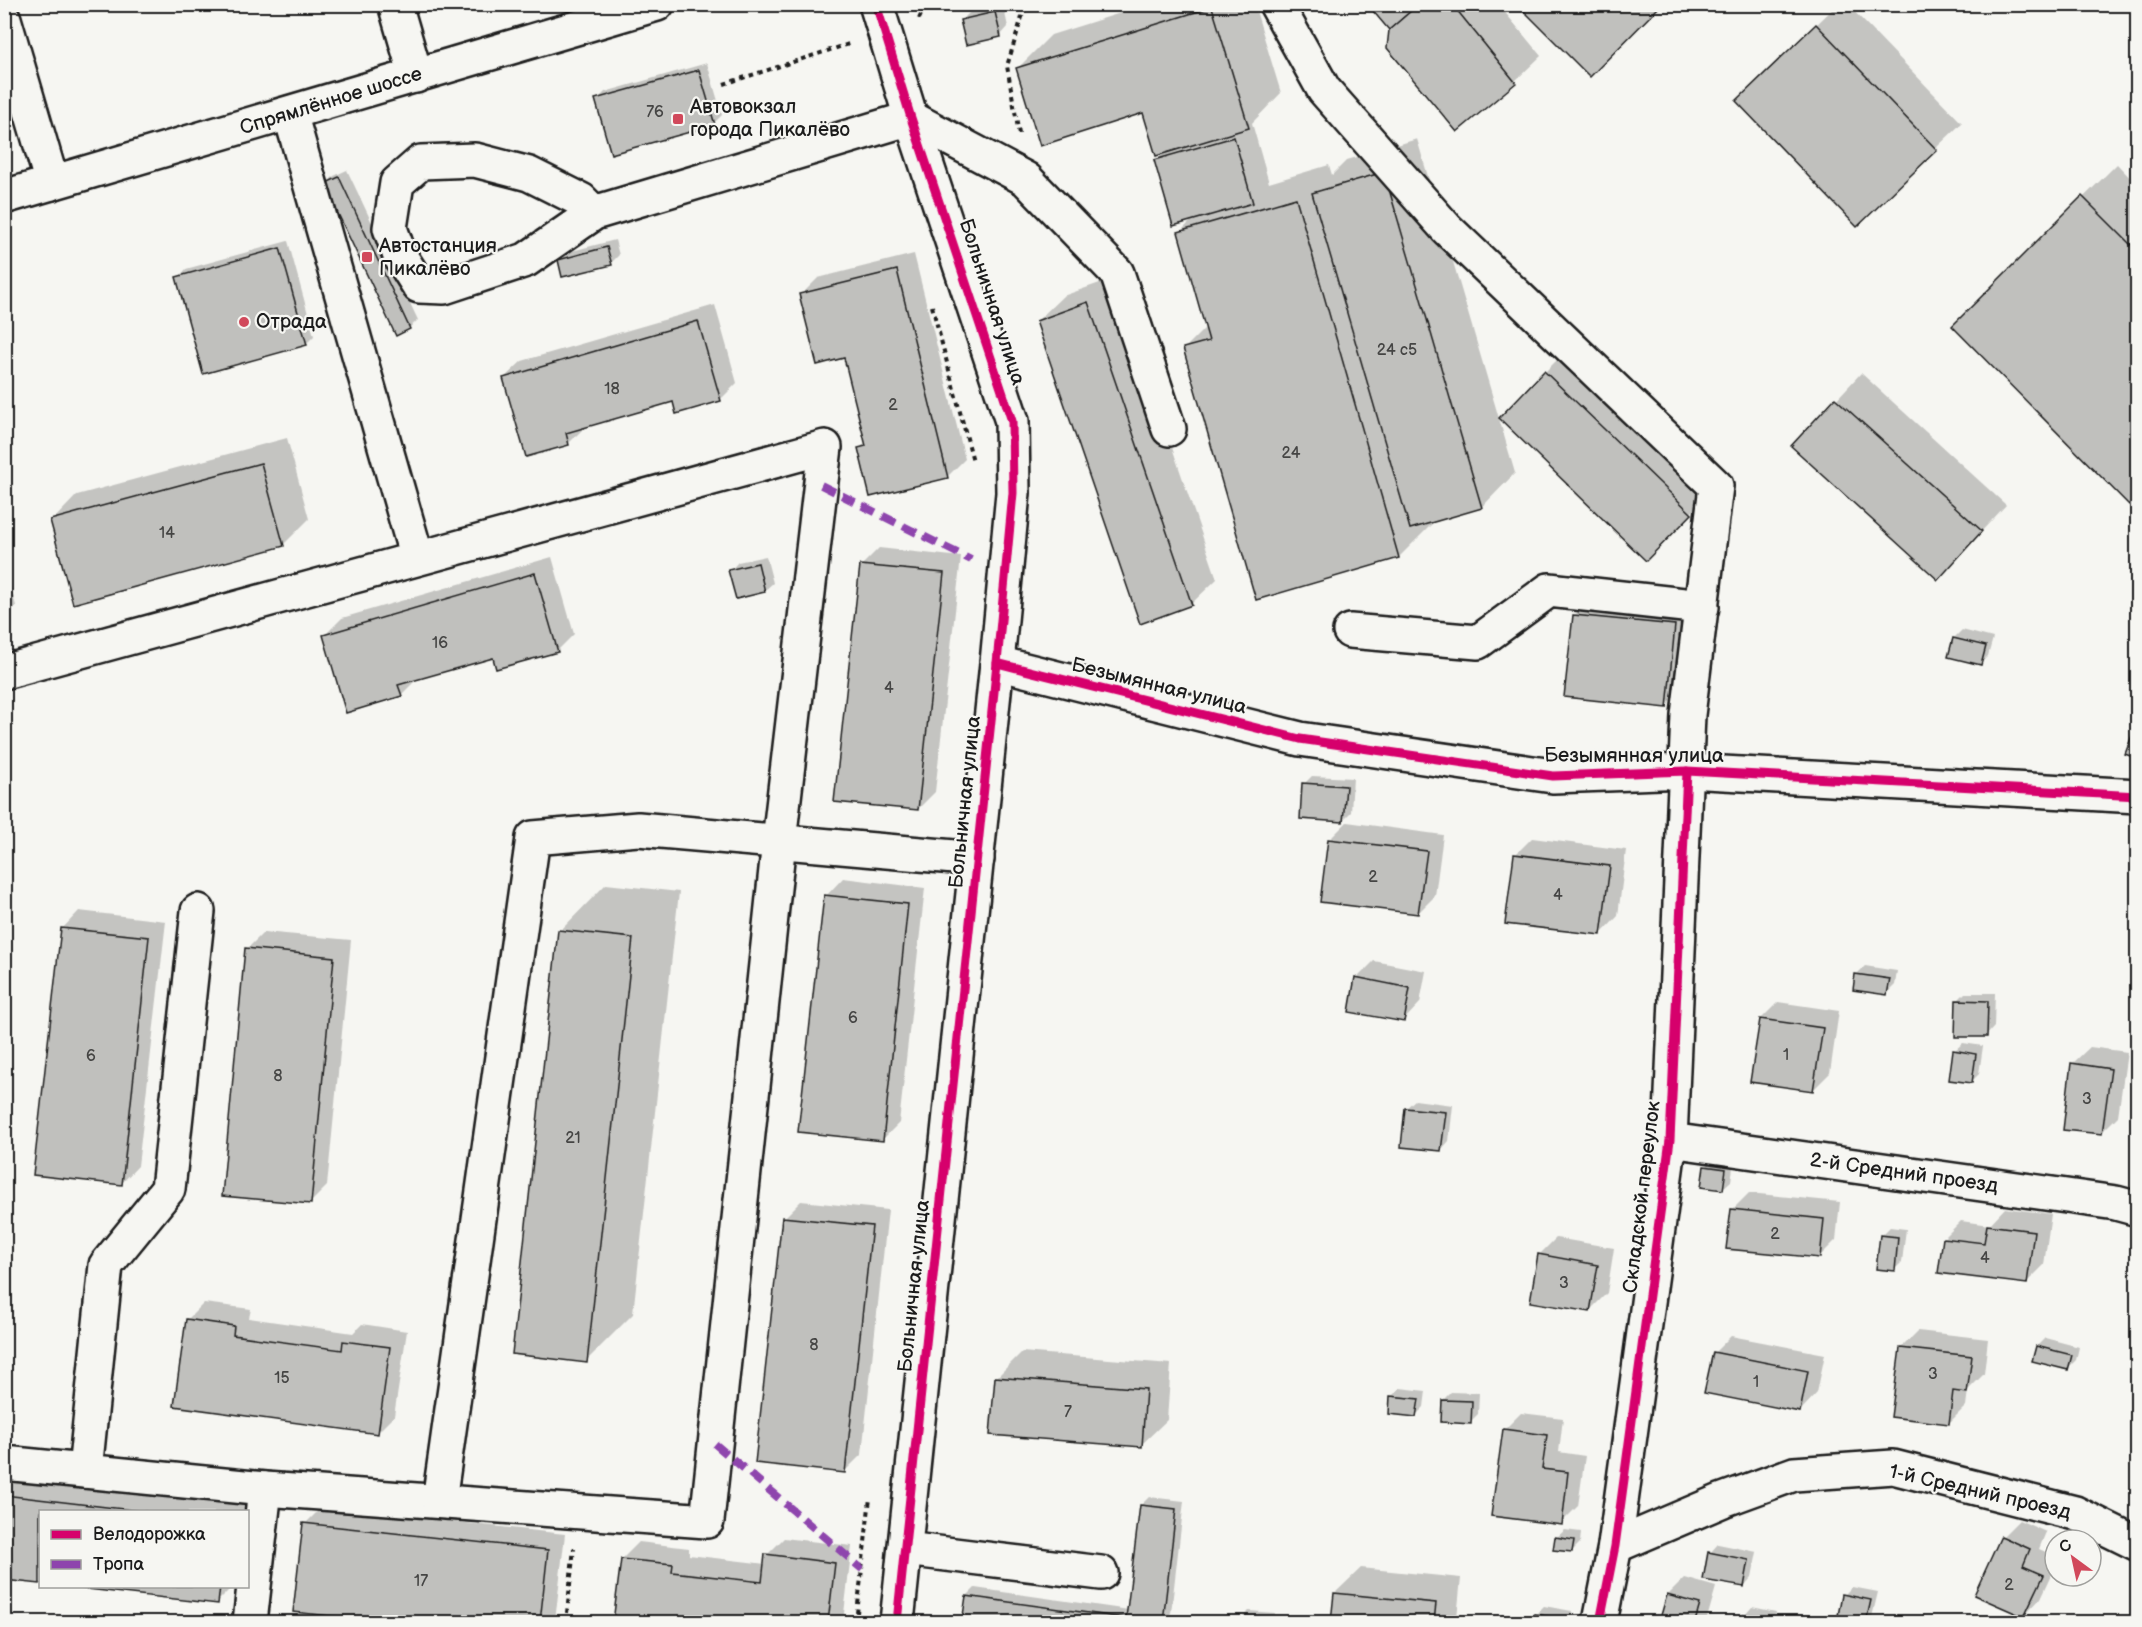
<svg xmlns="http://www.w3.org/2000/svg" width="2142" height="1627" font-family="'Balsamiq Sans',sans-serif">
  <rect width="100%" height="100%" fill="#f6f6f2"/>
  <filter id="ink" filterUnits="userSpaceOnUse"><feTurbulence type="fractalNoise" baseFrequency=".0167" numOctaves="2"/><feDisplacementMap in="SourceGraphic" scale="12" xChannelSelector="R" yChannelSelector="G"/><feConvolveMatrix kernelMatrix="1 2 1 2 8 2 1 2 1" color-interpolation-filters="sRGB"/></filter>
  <g filter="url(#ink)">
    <g fill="#0003">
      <polygon points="1003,4 1008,27 1000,36 962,20 970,12"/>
      <polygon points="1149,4 1254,4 1281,93 1252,123 1269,183 1329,165 1332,175 1347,160 1417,139 1515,473 1482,507 1431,522 1432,524 1399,557 1185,348 1206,327 1180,232 1194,218 1156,161 1165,152 1144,112 1018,68 1051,35"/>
      <polygon points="1369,4 1498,4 1541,56 1515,81 1458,130 1390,29"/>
      <polygon points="1838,4 1847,4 1962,123 1857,224 1763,76"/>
      <polygon points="707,63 722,115 714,123 597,100 605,92"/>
      <polygon points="2117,164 2138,186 2138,494 1954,326"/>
      <polygon points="347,170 418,320 409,328 326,184 334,176"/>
      <polygon points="615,240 619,255 611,263 559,260 568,252"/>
      <polygon points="288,241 314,336 306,344 178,278 186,269"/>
      <polygon points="914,254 965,459 948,476 860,448 866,442 845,356 801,295 818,278"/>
      <polygon points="1114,278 1217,579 1191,604 1037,321 1063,296"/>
      <polygon points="715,305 737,383 720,400 674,401 586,426 568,444 504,378 522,361"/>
      <polygon points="1570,347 1716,487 1646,559 1545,372"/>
      <polygon points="1861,373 2006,505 1938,578 1793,446"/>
      <polygon points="287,438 309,519 283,545 52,521 77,495"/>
      <polygon points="879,548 961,557 935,792 918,809 862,565"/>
      <polygon points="766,556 773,583 764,591 730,571 738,562"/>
      <polygon points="552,557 574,634 557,651 494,656 419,677 401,695 325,635 342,618"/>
      <polygon points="4,561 16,606 4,618"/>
      <polygon points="1582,608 1682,618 1674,698 1666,706 1574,616"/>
      <polygon points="1962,630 1993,638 1988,656 1980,664 1954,638"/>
      <polygon points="1312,776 1353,778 1351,812 1342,821 1304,784"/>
      <polygon points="1347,822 1443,835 1435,896 1418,913 1330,839"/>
      <polygon points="1532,838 1626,850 1618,916 1601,934 1515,855"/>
      <polygon points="843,878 925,888 899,1123 882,1140 826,896"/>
      <polygon points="606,884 679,892 633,1314 586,1361 560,931"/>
      <polygon points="79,911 166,921 138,1166 121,1184 62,929"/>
      <polygon points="264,932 351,940 327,1186 310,1203 247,949"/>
      <polygon points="1374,961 1426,971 1420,1003 1403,1021 1357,978"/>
      <polygon points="1865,966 1897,971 1895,985 1887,993 1857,974"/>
      <polygon points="1965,993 1995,993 1994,1027 1986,1036 1957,1001"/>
      <polygon points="1778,1002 1839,1011 1830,1073 1813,1090 1761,1019"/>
      <polygon points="1963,1043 1983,1046 1979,1074 1971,1082 1954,1051"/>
      <polygon points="2090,1047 2127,1052 2118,1116 2101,1133 2072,1064"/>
      <polygon points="1415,1100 1453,1105 1449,1141 1441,1150 1406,1108"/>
      <polygon points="1714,1158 1734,1161 1731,1181 1722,1189 1706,1167"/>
      <polygon points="1749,1193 1840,1202 1836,1240 1819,1257 1732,1210"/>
      <polygon points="801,1201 888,1210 862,1454 845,1471 784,1218"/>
      <polygon points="2005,1208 2051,1214 2044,1265 2027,1282 1944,1238 1961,1221 1989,1225"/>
      <polygon points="1890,1227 1906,1229 1902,1262 1894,1270 1881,1236"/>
      <polygon points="1556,1238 1614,1248 1607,1293 1590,1310 1539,1255"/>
      <polygon points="204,1303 251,1309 249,1318 353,1333 362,1324 407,1331 394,1416 377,1433 187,1320"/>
      <polygon points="1918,1331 1988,1339 1984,1374 1968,1390 1966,1406 1949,1423 1901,1348"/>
      <polygon points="1731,1336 1825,1354 1817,1393 1800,1411 1714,1353"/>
      <polygon points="2045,1338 2079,1347 2076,1360 2068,1368 2037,1346"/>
      <polygon points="1022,1352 1171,1364 1167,1420 1141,1445 996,1378"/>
      <polygon points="1400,1388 1426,1391 1424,1407 1416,1415 1392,1396"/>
      <polygon points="1451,1392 1479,1393 1478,1414 1470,1422 1443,1400"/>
      <polygon points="1521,1413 1563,1418 1559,1452 1585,1456 1578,1506 1561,1523 1504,1430"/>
      <polygon points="9,1477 244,1504 243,1512 40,1512 40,1583 4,1579 4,1481"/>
      <polygon points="1149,1497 1184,1501 1171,1613 1163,1622 963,1622 967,1596 975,1588 1129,1610 1141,1505"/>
      <polygon points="322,1507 565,1534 555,1621 553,1622 400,1622 295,1611 305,1524"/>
      <polygon points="2019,1520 2046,1532 2039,1549 2055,1556 2055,1568 2041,1598 2024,1616 2002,1537"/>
      <polygon points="1565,1530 1581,1532 1580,1543 1572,1551 1556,1538"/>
      <polygon points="784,1538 852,1546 843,1622 615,1622 622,1559 639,1542 689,1548 689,1555 766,1564 767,1555"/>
      <polygon points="1718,1544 1757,1552 1752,1577 1744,1586 1710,1553"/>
      <polygon points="1361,1568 1461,1578 1457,1618 1452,1622 1332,1622 1335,1593"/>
      <polygon points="1685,1578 1716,1587 1706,1622 1661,1622 1668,1595"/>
      <polygon points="73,1586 233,1586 217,1602"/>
      <polygon points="1852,1587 1878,1592 1872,1617 1867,1622 1852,1622 1838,1620 1844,1595"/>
      <polygon points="1544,1606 1572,1611 1570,1622 1534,1622 1536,1614"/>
      <polygon points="1752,1607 1776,1612 1774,1622 1742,1622 1744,1616"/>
      <polygon points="1249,1611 1275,1613 1274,1622 1238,1622"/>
    </g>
    <g fill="#c0c0bd" stroke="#1c1c1c" stroke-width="1.5">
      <polygon points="1367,4 1419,4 1389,30"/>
      <polygon points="1419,4 1452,4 1516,83 1457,132 1387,48 1389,30"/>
      <polygon points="1517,4 1662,4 1590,77"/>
      <polygon points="1212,7 1249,128 1156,156 1143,113 1040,146 1016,68"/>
      <polygon points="995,12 1001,37 966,45 960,20"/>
      <polygon points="1816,24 1937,150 1857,227 1736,101"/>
      <polygon points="699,70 715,125 611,154 595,99"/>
      <polygon points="1234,137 1253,203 1173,226 1154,160"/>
      <polygon points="1384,172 1482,508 1410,529 1312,193"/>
      <polygon points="339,177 410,329 396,336 324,184"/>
      <polygon points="2082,196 2138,252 2138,496 2129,505 1952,326"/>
      <polygon points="1296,198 1399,558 1256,600 1183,348 1209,341 1178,232"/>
      <polygon points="607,247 612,265 562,277 558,260"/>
      <polygon points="280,248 307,345 203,374 176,277"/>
      <polygon points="897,270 948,478 870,497 858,448 866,446 844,358 817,365 799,294"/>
      <polygon points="1088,302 1192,605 1140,624 1036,321"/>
      <polygon points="698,321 721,401 676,414 673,402 566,433 569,445 526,457 503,378"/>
      <polygon points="1544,371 1692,514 1646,561 1499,418"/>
      <polygon points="1835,398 1982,531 1938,580 1791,446"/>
      <polygon points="261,463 284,546 73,604 50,520"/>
      <polygon points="758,563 765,592 736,599 728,570"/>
      <polygon points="860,565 944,573 918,810 834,802"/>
      <polygon points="535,573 558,652 496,669 493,658 398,685 402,696 346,713 323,635"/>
      <polygon points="1573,615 1675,625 1667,708 1564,697"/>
      <polygon points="1953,638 1986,646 1981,665 1948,657"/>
      <polygon points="2133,733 2138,735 2138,759 2125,754"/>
      <polygon points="1302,783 1346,786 1343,822 1300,819"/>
      <polygon points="1328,839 1427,851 1418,914 1320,902"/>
      <polygon points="1514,854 1610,866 1601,935 1505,924"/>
      <polygon points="824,895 908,904 883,1141 798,1132"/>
      <polygon points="61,928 149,937 122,1185 33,1175"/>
      <polygon points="558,930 633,938 587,1363 512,1354"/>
      <polygon points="245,948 334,957 311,1204 222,1196"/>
      <polygon points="1855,974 1890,979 1887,995 1853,990"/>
      <polygon points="1355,977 1410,988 1404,1022 1349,1012"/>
      <polygon points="1956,1000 1988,1001 1987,1037 1955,1037"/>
      <polygon points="1760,1019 1823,1028 1813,1091 1750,1082"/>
      <polygon points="1953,1050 1976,1054 1972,1083 1949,1080"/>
      <polygon points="2071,1063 2111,1069 2102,1134 2063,1130"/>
      <polygon points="1405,1108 1446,1112 1441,1151 1401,1147"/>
      <polygon points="1704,1166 1726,1169 1723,1190 1701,1187"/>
      <polygon points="1731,1209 1824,1219 1820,1258 1726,1249"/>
      <polygon points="782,1217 872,1226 845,1473 755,1463"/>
      <polygon points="1987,1225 2034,1231 2027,1284 1938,1273 1943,1238 1984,1243"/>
      <polygon points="1880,1235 1898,1237 1895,1271 1876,1269"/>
      <polygon points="1538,1254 1598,1265 1590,1312 1530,1302"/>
      <polygon points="186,1319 234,1326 233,1335 342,1350 343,1341 390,1347 378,1434 174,1406"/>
      <polygon points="2036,1346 2072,1355 2068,1370 2032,1361"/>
      <polygon points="1900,1348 1972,1356 1967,1393 1953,1391 1949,1424 1891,1417"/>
      <polygon points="1713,1352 1808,1371 1800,1412 1704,1393"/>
      <polygon points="995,1377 1146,1389 1142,1447 990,1435"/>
      <polygon points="1390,1396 1419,1399 1416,1417 1389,1414"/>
      <polygon points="1442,1400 1472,1401 1471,1424 1441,1422"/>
      <polygon points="1503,1429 1547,1435 1542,1469 1568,1472 1562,1525 1491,1516"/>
      <polygon points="4,1495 149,1512 40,1512 40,1584 4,1580"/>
      <polygon points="1140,1505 1176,1509 1163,1622 1126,1618"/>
      <polygon points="303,1523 548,1550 540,1622 386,1622 293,1612"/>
      <polygon points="2001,1536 2030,1549 2023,1566 2044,1575 2024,1617 1974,1595"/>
      <polygon points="1555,1537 1574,1540 1572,1552 1553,1550"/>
      <polygon points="1708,1552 1749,1560 1744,1587 1703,1580"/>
      <polygon points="765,1554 835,1563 828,1622 613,1622 621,1559 673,1564 672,1572 762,1582"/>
      <polygon points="61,1586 220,1586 218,1604"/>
      <polygon points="1334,1593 1436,1603 1434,1622 1331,1622"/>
      <polygon points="1842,1594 1871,1600 1866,1622 1837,1621"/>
      <polygon points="1667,1595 1700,1604 1695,1622 1659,1622"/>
      <polygon points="966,1596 1146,1621 1146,1622 962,1622"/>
      <polygon points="1534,1614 1564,1619 1564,1622 1533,1622"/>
      <polygon points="1743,1615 1769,1620 1768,1622 1741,1622"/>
    </g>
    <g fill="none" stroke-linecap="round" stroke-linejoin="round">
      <defs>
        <g id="minor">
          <polyline points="395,4 416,76"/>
          <polyline points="876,4 911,118 1012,421 1013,493 997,663 897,1622"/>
          <polyline points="1276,4 1324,90 1447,229 1716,486 1688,715 1670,1140 1615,1546 1600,1622"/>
          <polyline points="4,19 52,183"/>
          <polyline points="290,113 417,558"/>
          <polyline points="594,213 581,200 529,174 475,160 421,162 397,183 390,228 400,256 419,286 444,287 526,260 594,213 911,118 1026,179 1117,273 1169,429"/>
          <polyline points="1350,631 1478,642 1549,590 1702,607"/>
          <polyline points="997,663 1300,739 1553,776 1687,771 2138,796"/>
          <polyline points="4,672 825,447 779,841 707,1521 265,1489 4,1463"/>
          <polyline points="1670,1140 2116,1203 2138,1209"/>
          <polyline points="85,1471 106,1265 168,1189 198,911"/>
          <polyline points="439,1501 533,838 638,829 977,859"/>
          <polyline points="1615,1546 1723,1500 1794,1474 1893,1467 2075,1513 2138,1544"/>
          <polyline points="905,1549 1101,1573"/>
          <polyline points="250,1622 265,1489"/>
        </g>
        <polyline id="major" points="4,197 657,4"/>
      </defs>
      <use href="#minor" stroke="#1c1c1c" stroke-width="38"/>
      <use href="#major" stroke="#1c1c1c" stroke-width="38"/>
      <g stroke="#1c1c1c" stroke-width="4" stroke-dasharray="4.5 4.5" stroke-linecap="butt">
        <polyline points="919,19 926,4"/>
        <polyline points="724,84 849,44"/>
        <polyline points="1019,134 1007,66 1026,4"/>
        <polyline points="932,306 973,461"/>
        <polyline points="566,1622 574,1548"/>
        <polyline points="856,1622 870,1498"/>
      </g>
      <use href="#minor" stroke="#f6f6f2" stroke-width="33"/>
      <use href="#major" stroke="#f6f6f2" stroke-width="33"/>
      <g stroke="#8e44ad" stroke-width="8" stroke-dasharray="15 8" stroke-linecap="butt">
        <polyline points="821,485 971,560"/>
        <polyline points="715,1444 862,1569"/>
      </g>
      <defs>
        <g id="cycleway">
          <polyline points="876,4 911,118 1012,421 1013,493 997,663 897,1622"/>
          <polyline points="997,663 1300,739 1553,776 1687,771 2138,796"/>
          <polyline points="1600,1622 1615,1546 1670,1140 1687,771"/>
        </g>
      </defs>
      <use href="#cycleway" stroke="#f6f6f2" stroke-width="13"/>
      <use href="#cycleway" stroke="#d6006c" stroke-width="9"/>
    </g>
  </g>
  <g fill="#d1495b" stroke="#f6f6f2" stroke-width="2">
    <rect x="672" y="113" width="12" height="12" rx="3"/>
    <rect x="361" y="251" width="12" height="12" rx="3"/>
    <circle cx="244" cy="322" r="6"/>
  </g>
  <g text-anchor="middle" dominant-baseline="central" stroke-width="4.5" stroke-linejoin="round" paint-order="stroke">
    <g font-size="16" fill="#454544">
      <text x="655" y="112">76</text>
      <text x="1397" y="350">24 с5</text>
      <text x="612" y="389">18</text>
      <text x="893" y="405">2</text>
      <text x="1291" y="453">24</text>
      <text x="167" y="533">14</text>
      <text x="440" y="643">16</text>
      <text x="889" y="688">4</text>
      <text x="1373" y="877">2</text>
      <text x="1558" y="895">4</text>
      <text x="853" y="1018">6</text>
      <text x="1786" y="1055">1</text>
      <text x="91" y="1056">6</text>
      <text x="278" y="1076">8</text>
      <text x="2087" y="1099">3</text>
      <text x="573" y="1138">21</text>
      <text x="1775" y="1234">2</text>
      <text x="1985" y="1258">4</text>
      <text x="1564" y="1283">3</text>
      <text x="814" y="1345">8</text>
      <text x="1933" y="1374">3</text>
      <text x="282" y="1378">15</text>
      <text x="1756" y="1382">1</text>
      <text x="1068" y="1412">7</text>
      <text x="421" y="1581">17</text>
      <text x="2009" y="1585">2</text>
    </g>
    <g font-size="20" fill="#1c1c1c" stroke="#f6f6f2">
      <text transform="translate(331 101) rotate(-17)">Спрямлённое шоссе</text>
      <text transform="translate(992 302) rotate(72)">Больничная улица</text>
      <text transform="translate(1159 686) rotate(14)">Безымянная улица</text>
      <text x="1634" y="756">Безымянная улица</text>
      <text transform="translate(965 802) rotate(-84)">Больничная улица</text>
      <text transform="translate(1904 1173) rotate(8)">2-й Средний проезд</text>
      <text transform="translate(1642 1197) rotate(-83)">Складской переулок</text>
      <text transform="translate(914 1286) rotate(-84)">Больничная улица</text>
      <text transform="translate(1980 1492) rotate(13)">1-й Средний проезд</text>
    </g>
    <g font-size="20" fill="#1c1c1c" stroke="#f6f6f2" text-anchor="start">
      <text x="690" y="107">Автовокзал<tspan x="690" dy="23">города Пикалёво</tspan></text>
      <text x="379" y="246">Автостанция<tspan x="379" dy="23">Пикалёво</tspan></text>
      <text x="256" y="322">Отрада</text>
    </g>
  </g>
  <rect width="2142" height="1627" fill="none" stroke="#f6f6f2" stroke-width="24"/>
  <rect x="12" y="12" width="2118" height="1603" fill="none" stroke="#1c1c1c" stroke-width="2" filter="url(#ink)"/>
  <rect x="39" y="1510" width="210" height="78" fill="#f6f6f2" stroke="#9f9f9c" stroke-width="1.5"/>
  <rect x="51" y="1530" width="30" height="9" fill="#d6006c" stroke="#9f9f9c" stroke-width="1.5"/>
  <text x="93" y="1540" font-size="18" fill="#1c1c1c">Велодорожка</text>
  <rect x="51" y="1560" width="30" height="9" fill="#8e44ad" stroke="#9f9f9c" stroke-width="1.5"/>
  <text x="93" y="1570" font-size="18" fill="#1c1c1c">Тропа</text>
  <g transform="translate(2073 1558) rotate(327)"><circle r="28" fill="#f6f6f2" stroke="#9f9f9c" stroke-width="1.5"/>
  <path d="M0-4.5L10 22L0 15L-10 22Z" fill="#d1495b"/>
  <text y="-9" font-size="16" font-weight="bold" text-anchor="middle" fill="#1c1c1c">С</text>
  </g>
</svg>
